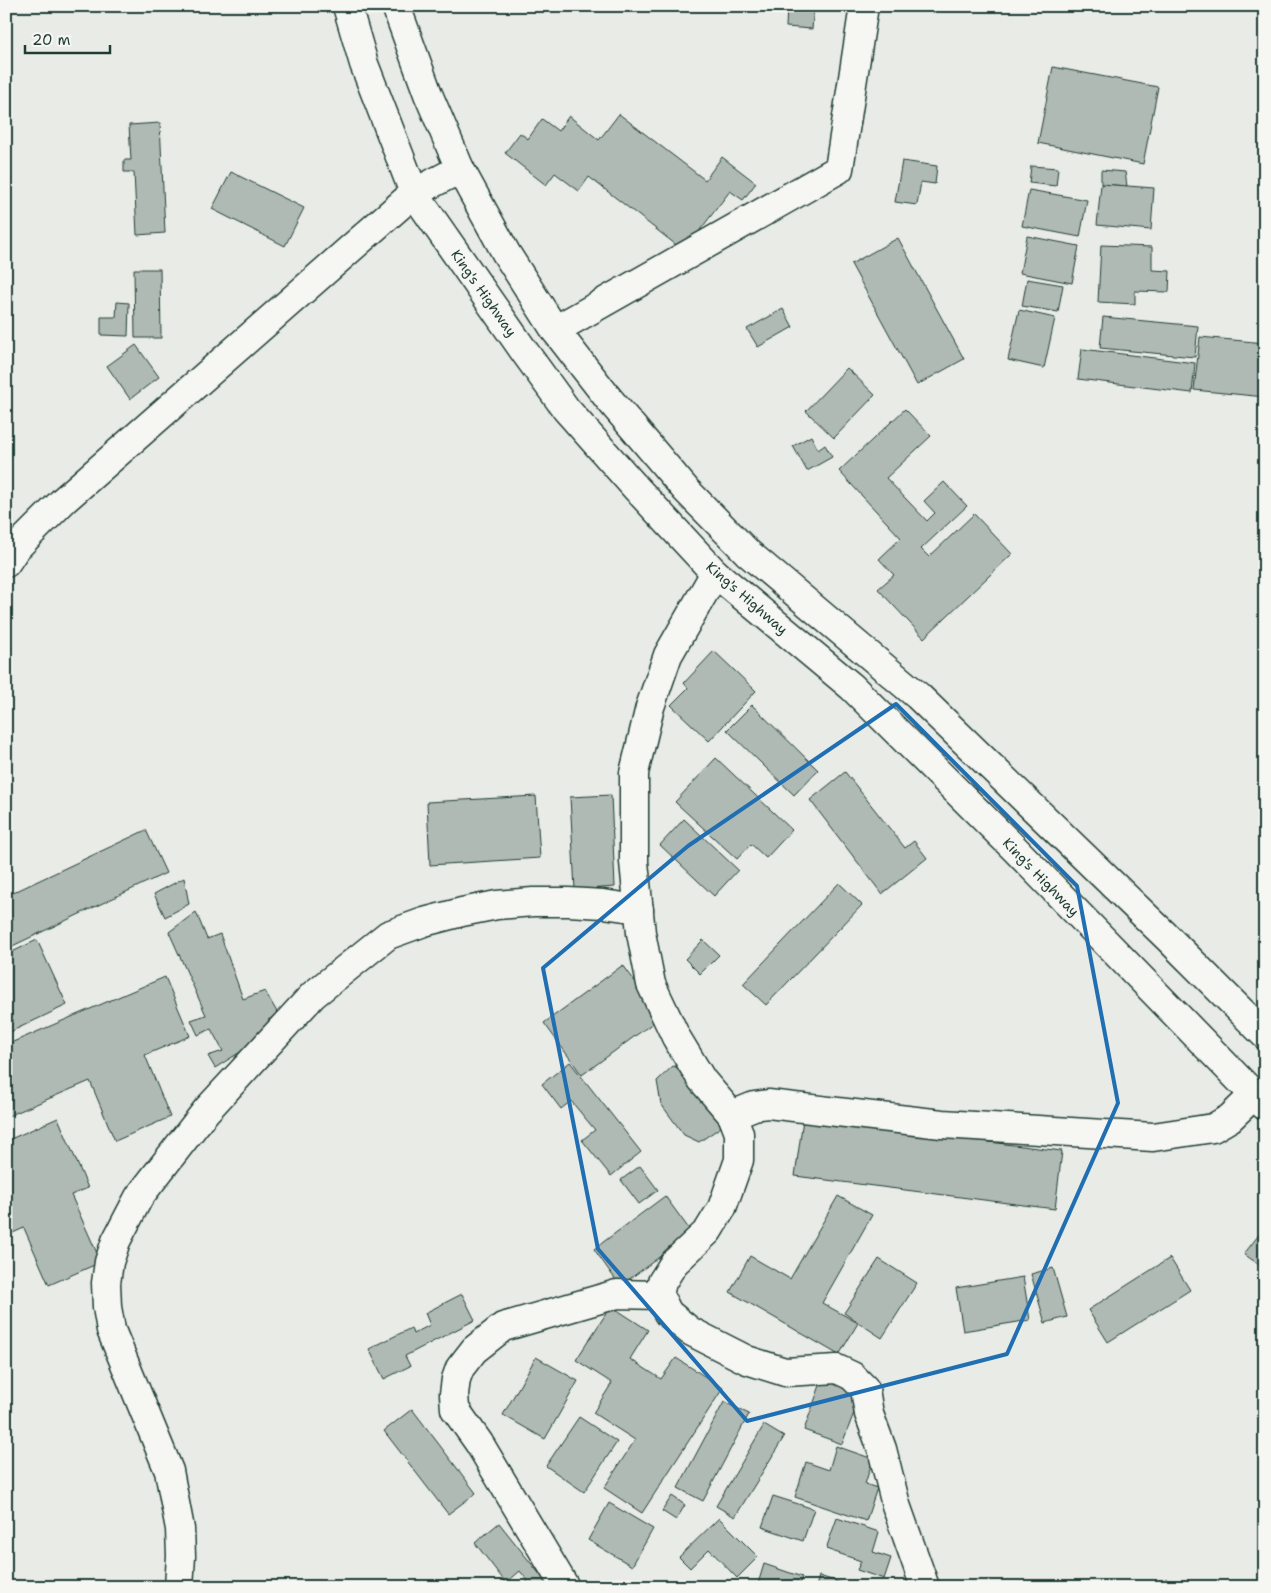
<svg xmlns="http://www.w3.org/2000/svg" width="1271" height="1593" font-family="'Shantell Sans',sans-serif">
  <rect width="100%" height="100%" fill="#e9ebe7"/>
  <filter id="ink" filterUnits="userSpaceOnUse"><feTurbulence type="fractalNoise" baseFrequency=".02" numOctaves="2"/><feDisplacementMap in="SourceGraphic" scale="10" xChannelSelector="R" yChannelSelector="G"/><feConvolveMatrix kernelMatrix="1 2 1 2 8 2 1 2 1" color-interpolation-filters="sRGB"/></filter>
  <g filter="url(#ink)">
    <g fill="#b0bab5" stroke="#1f3d34">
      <polygon points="787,6 814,6 812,29 786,27"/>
      <polygon points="1053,67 1158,87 1143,164 1038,143"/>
      <polygon points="619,114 705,180 722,157 756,183 743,200 730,191 684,251 589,177 579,191 555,173 546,185 505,153 520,133 528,139 542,119 558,131 569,116 599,140"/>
      <polygon points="160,123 165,233 137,235 134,172 124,172 124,160 131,160 129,125"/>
      <polygon points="902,161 937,166 935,184 921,182 917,205 895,202"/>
      <polygon points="1031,166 1058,168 1056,186 1029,183"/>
      <polygon points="1101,170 1125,172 1127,186 1101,184"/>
      <polygon points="231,172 304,208 285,246 212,209"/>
      <polygon points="1101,184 1154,188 1151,230 1097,225"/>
      <polygon points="1029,190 1087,200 1080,237 1022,226"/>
      <polygon points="1027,236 1079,246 1072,283 1020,273"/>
      <polygon points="898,238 964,359 917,385 851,264"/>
      <polygon points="1101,245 1152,247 1152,270 1170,271 1169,292 1135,291 1135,304 1098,302"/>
      <polygon points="134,269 160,269 161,338 135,338"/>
      <polygon points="1027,279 1063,285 1058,312 1022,306"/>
      <polygon points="117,302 129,303 128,336 101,335 101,317 116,317"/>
      <polygon points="783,309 793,327 758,347 747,329"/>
      <polygon points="1019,310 1055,318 1044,368 1008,360"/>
      <polygon points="1103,317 1198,326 1195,357 1100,348"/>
      <polygon points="1200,337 1265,343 1265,397 1194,390"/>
      <polygon points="136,345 159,377 130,399 107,366"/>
      <polygon points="1082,349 1195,363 1192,393 1078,379"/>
      <polygon points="847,368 875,395 834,438 806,411"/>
      <polygon points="905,409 931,436 886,478 927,521 935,513 924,501 944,482 967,506 921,549 929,557 974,514 1012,554 924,638 878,589 894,575 879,559 901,538 839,471"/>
      <polygon points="811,436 818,450 825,445 832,457 807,471 793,446"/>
      <polygon points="714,651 756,691 709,741 671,705 688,688 684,683"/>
      <polygon points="752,705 818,770 794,795 727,730"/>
      <polygon points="716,758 792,830 766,858 751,844 737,859 675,802"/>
      <polygon points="845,772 905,848 914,841 927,858 882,894 810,800"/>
      <polygon points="611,795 615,887 575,890 570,797"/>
      <polygon points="536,796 540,858 430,865 427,802"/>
      <polygon points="684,819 738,870 714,896 660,845"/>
      <polygon points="146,830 166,873 6,949 6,896"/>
      <polygon points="184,878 189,904 165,917 154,894"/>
      <polygon points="839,883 862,905 766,1005 743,984"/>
      <polygon points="196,912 207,939 220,934 243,999 265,991 278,1014 268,1020 275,1030 215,1068 208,1056 223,1051 211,1029 198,1035 191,1020 206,1015 169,932"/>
      <polygon points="37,940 67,1005 6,1034 6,955"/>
      <polygon points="703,940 719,955 700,974 685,959"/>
      <polygon points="623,965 661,1017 582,1075 544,1023"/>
      <polygon points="165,977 190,1036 145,1055 170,1117 115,1141 90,1081 6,1117 6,1045"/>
      <polygon points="570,1062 641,1152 611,1176 582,1140 595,1130 571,1101 561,1109 542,1084"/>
      <polygon points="673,1066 692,1074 717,1107 721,1127 699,1142 684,1135 661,1104 657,1081"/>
      <polygon points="58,1118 88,1188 71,1195 101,1262 49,1285 24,1228 6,1236 6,1188 9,1187 6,1180 6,1141"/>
      <polygon points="803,1119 1062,1151 1055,1209 795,1176"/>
      <polygon points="640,1166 658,1190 639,1204 621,1180"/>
      <polygon points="665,1196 692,1233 620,1286 594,1249"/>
      <polygon points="838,1196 872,1215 822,1303 858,1323 839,1355 730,1292 750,1256 790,1279"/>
      <polygon points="1265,1227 1265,1269 1244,1254"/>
      <polygon points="1170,1258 1190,1290 1108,1342 1088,1310"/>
      <polygon points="879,1259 917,1283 882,1338 844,1313"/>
      <polygon points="1053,1268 1067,1317 1045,1323 1031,1274"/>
      <polygon points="1023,1277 1030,1320 963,1331 956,1288"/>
      <polygon points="462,1294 475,1320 405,1356 410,1366 384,1379 369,1349 411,1328 413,1334 430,1325 425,1313"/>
      <polygon points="611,1306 648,1330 630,1359 661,1379 676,1358 723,1388 642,1513 604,1488 635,1440 593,1413 612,1383 576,1360"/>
      <polygon points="536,1357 578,1381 545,1439 503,1415"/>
      <polygon points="823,1377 862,1392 842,1444 804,1430"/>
      <polygon points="724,1402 749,1414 703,1501 678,1488"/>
      <polygon points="412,1409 476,1493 448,1514 384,1431"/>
      <polygon points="579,1417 617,1442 584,1492 546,1466"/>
      <polygon points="764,1425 784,1437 735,1517 716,1506"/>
      <polygon points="836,1446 873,1459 865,1484 877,1488 866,1521 795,1497 806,1462 829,1470"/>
      <polygon points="672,1496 685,1505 676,1520 662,1511"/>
      <polygon points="773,1496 814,1509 803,1541 762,1527"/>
      <polygon points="609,1503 653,1529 632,1566 588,1540"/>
      <polygon points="719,1518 758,1557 737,1578 709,1549 690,1568 679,1557"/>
      <polygon points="837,1518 879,1532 873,1552 891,1558 884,1579 857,1570 861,1561 826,1549"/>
      <polygon points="499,1523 550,1587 520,1587 528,1581 520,1571 506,1583 475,1543"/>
      <polygon points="764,1564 802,1577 799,1587 757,1587"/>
      <polygon points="819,1576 854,1587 816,1587"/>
      <polygon points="1166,1578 1174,1587 1158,1587"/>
    </g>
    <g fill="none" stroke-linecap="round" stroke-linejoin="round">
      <defs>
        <g id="minor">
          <polyline points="555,330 839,169 864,6"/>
          <polyline points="6,563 16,548 64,500 414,193 460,169"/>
          <polyline points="715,573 668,655 650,707 634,773 634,862 641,933 651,984 676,1037 702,1080 732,1115 739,1133 739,1160 722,1208 708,1231 674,1263 662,1282 659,1295 668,1313 690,1331 747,1360 785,1372 837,1369 852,1376 865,1389 869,1414 882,1449 896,1505 925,1587"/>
          <polyline points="732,1115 754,1106 768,1104 942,1124 1153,1137 1213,1128 1230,1118 1253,1096"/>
          <polyline points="179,1587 181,1556 180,1529 169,1471 111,1330 107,1307 106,1283 109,1262 116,1241 139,1197 206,1111 313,995 388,935 424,922 462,912 497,905 533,902 568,902 603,904 639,909"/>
          <polyline points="565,1587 479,1443 455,1409 454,1394 456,1379 460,1368 474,1350 503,1327 617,1294 659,1295"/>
        </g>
        <g id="highway">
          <polyline points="347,6 364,64 414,193 524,351 566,409 636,488 715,573 852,687 1015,849 1265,1106"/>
          <polyline points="396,6 428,94 460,169 506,253 555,330 608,398 686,490 748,553 918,696 1168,938 1265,1035"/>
        </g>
      </defs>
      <use href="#minor" stroke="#1f3d34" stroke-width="31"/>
      <use href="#highway" stroke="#1f3d34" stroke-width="31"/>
      <use href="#minor" stroke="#f6f6f2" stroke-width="28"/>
      <use href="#highway" stroke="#f6f6f2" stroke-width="28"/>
    </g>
  </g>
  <path fill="none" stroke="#1f6fb2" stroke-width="4" stroke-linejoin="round" d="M896,704L1077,886L1118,1103L1007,1354L747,1421L598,1249L543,968L688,846Z"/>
  <g text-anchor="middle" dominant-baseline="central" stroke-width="5" stroke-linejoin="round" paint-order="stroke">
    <g font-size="14" fill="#1f3d34" stroke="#f6f6f2">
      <text transform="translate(484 293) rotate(55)">King's Highway</text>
      <text transform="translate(747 598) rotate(41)">King's Highway</text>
      <text transform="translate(1041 877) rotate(46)">King's Highway</text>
    </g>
  </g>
  <rect width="1271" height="1593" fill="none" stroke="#f6f6f2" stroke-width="25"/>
  <rect x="12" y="12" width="1246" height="1568" fill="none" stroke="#1f3d34" stroke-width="2" filter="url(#ink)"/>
  <path d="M25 45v8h85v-8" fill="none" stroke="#1f3d34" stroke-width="2.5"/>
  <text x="32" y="45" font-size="15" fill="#1f3d34" stroke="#f6f6f2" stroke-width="4" paint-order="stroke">20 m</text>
</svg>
